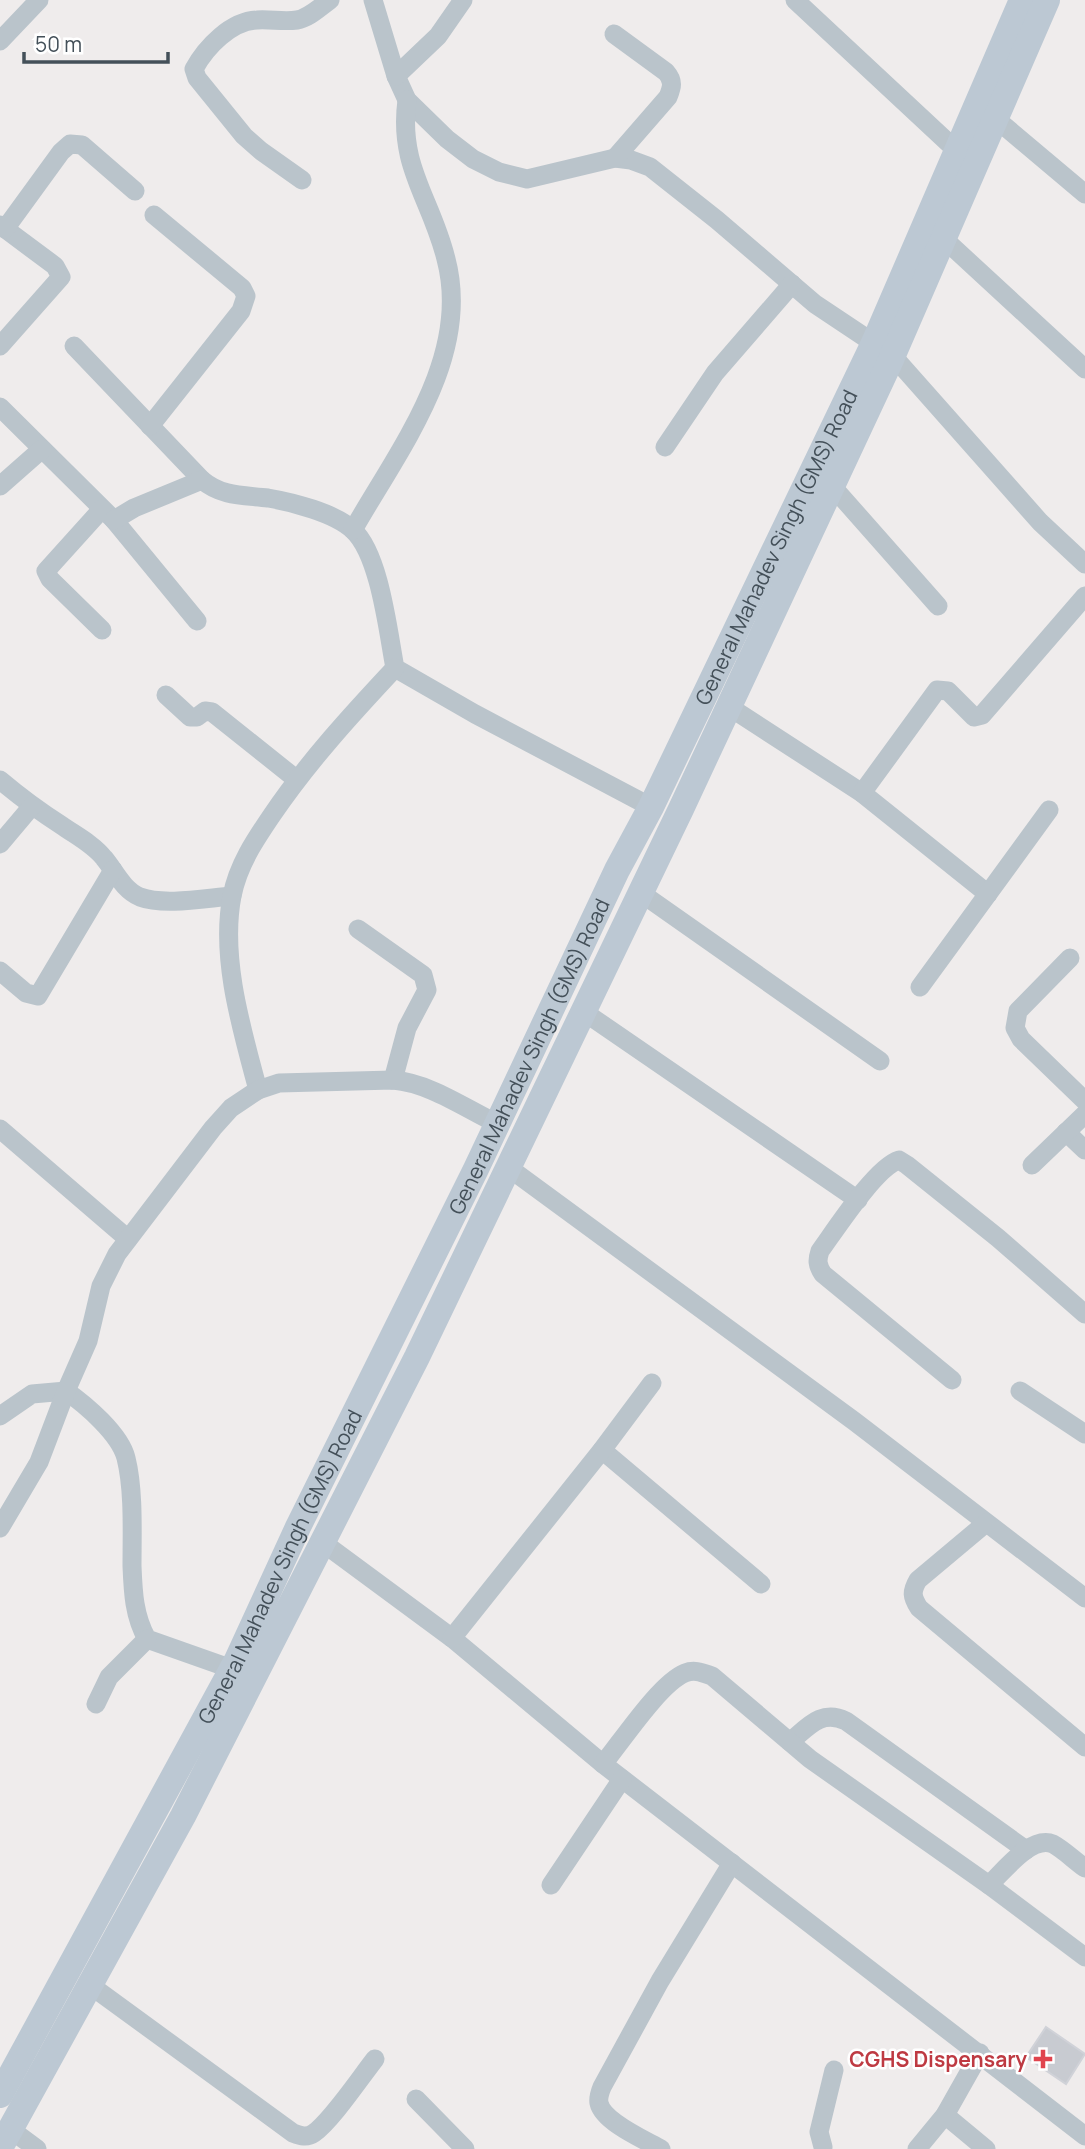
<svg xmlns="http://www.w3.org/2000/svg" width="1085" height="2149" font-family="Manrope,sans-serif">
  <rect width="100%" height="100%" fill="#efecec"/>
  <polygon fill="#c8cbd1" stroke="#d0d2d8" stroke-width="2" points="1046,2027 1085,2054 1066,2084 1026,2057"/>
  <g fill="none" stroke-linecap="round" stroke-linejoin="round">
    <g stroke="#bac4cb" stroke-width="19">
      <polyline points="373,0 396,76 407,100 447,139 473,159 499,172 527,179 615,158 631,160 650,167 717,220 815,304 893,356 1040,522 1085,564"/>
      <polyline points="795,0 956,150"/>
      <path d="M614,34L666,72C674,81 672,87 668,97L615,158"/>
      <polyline points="0,41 39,0"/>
      <polyline points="396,76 438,36 463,0"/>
      <polyline points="996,119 1085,194"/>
      <path d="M302,180L261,151L244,136L197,78L194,69C206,47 231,21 257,20C270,19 284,22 297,20C309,18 320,7 330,0"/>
      <polyline points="0,225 55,266 61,277 0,346"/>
      <polyline points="5,229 61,152 70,144 82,145 135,191"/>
      <polyline points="944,239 1085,369"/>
      <polyline points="74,346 202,480"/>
      <polyline points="0,407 114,520 197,621"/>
      <polyline points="150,426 241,311 246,296 242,288 154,215"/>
      <polyline points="665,447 715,373 792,284"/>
      <polyline points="0,486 42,449"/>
      <polyline points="832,486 938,606"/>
      <polyline points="102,509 46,571 50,579 102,630"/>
      <path d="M114,520L134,508L202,480C222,497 244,495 268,498C292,502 335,513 353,530C380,555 388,632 395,668L475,714L651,807"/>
      <path d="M353,530C399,449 472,357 446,259C431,198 398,167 407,100"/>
      <polyline points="166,695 190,717 197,717 205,711 212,712 296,779"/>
      <polyline points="728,706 862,793 988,894"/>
      <path d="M0,780C19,796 39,811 61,825C75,835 93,844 104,858C115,871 123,890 140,897C164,906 206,898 232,896"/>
      <polyline points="862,793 937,690 948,691 974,717 982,715 1085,596"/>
      <polyline points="0,844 32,806"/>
      <polyline points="641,893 880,1061"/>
      <polyline points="358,929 423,975 427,990 407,1028 393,1080"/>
      <polyline points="1070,958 1018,1011 1015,1028 1021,1039 1085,1101"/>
      <polyline points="0,971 26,993 38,996 113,870"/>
      <polyline points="920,987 1049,810"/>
      <polyline points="584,1012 858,1200"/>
      <path d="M258,1090C242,1030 220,958 232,896C238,865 255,840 272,815C308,762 351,715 395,668"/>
      <polyline points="0,1129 128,1239"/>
      <polyline points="1066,1132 1085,1150"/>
      <polyline points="1032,1165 1085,1114"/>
      <polyline points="509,1168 854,1421 1085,1598"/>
      <path d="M952,1380L823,1274C817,1265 817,1260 820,1251C836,1229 876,1167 899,1160L907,1165L998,1238L1085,1314"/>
      <polyline points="1020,1391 1085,1434"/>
      <path d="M0,1416L32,1394L66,1391C86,1405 120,1434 126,1458C134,1490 132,1533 132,1566C133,1592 134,1616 147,1639L232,1669"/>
      <polyline points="602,1450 761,1584"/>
      <path d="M986,1523L918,1580C911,1592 912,1597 919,1608L1085,1747"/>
      <path d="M0,1528L39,1462L66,1391L88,1341L101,1286L117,1254L213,1128L231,1108L258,1090L279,1083L393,1080C429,1083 463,1107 496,1123"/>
      <polyline points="322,1542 452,1638 603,1764 1085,2136"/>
      <polyline points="452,1638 602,1450 652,1383"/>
      <polyline points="96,1704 109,1677 147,1639"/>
      <path d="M790,1742C808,1727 821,1709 846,1721L1026,1850"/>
      <path d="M603,1764C622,1741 660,1683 685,1673C695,1669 703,1673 712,1676L810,1759L989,1885L1085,1957"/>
      <polyline points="551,1885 622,1779"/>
      <path d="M989,1885C1004,1871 1031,1835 1053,1844C1064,1850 1075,1861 1085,1868"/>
      <path d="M90,1985L293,2133C301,2136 307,2138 314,2133C332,2120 360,2078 375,2059"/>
      <polyline points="416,2099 465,2149"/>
      <polyline points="945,2115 986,2149"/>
      <polyline points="10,2129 37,2149"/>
      <polyline points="823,2147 819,2132 834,2070"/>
      <path d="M661,2149C645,2140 603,2122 599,2103C598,2098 600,2092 602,2087L660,1981L732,1863"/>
      <polyline points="917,2149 945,2115 980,2053"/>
    </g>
    <g stroke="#bcc8d3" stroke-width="26">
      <path id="s1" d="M0,2095L237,1660L298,1527L476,1169L617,870L651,807L874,343L1022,0"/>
      <polyline points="0,2148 183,1816 417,1357 681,809 889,364 1047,0"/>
    </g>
  </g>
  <path fill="#e0444e" stroke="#fff" stroke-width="2.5" d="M1039.5 2048.5h7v7h7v7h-7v7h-7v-7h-7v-7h7z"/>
  <g text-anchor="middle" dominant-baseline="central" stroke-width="5" stroke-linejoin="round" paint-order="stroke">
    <g font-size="21" fill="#445059" stroke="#fff">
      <text stroke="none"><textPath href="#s1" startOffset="1732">General Mahadev Singh (GMS) Road</textPath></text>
      <text stroke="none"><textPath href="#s1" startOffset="1166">General Mahadev Singh (GMS) Road</textPath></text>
      <text stroke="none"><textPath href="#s1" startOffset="598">General Mahadev Singh (GMS) Road</textPath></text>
    </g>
    <g font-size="21" font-weight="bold" fill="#be3a42" stroke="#fff" text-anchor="end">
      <text x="1027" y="2059">CGHS Dispensary</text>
    </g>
  </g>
  <path d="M24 52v10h144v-10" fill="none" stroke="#445059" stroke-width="3.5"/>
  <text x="35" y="52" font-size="21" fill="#445059" stroke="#ffffff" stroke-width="5" paint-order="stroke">50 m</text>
</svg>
